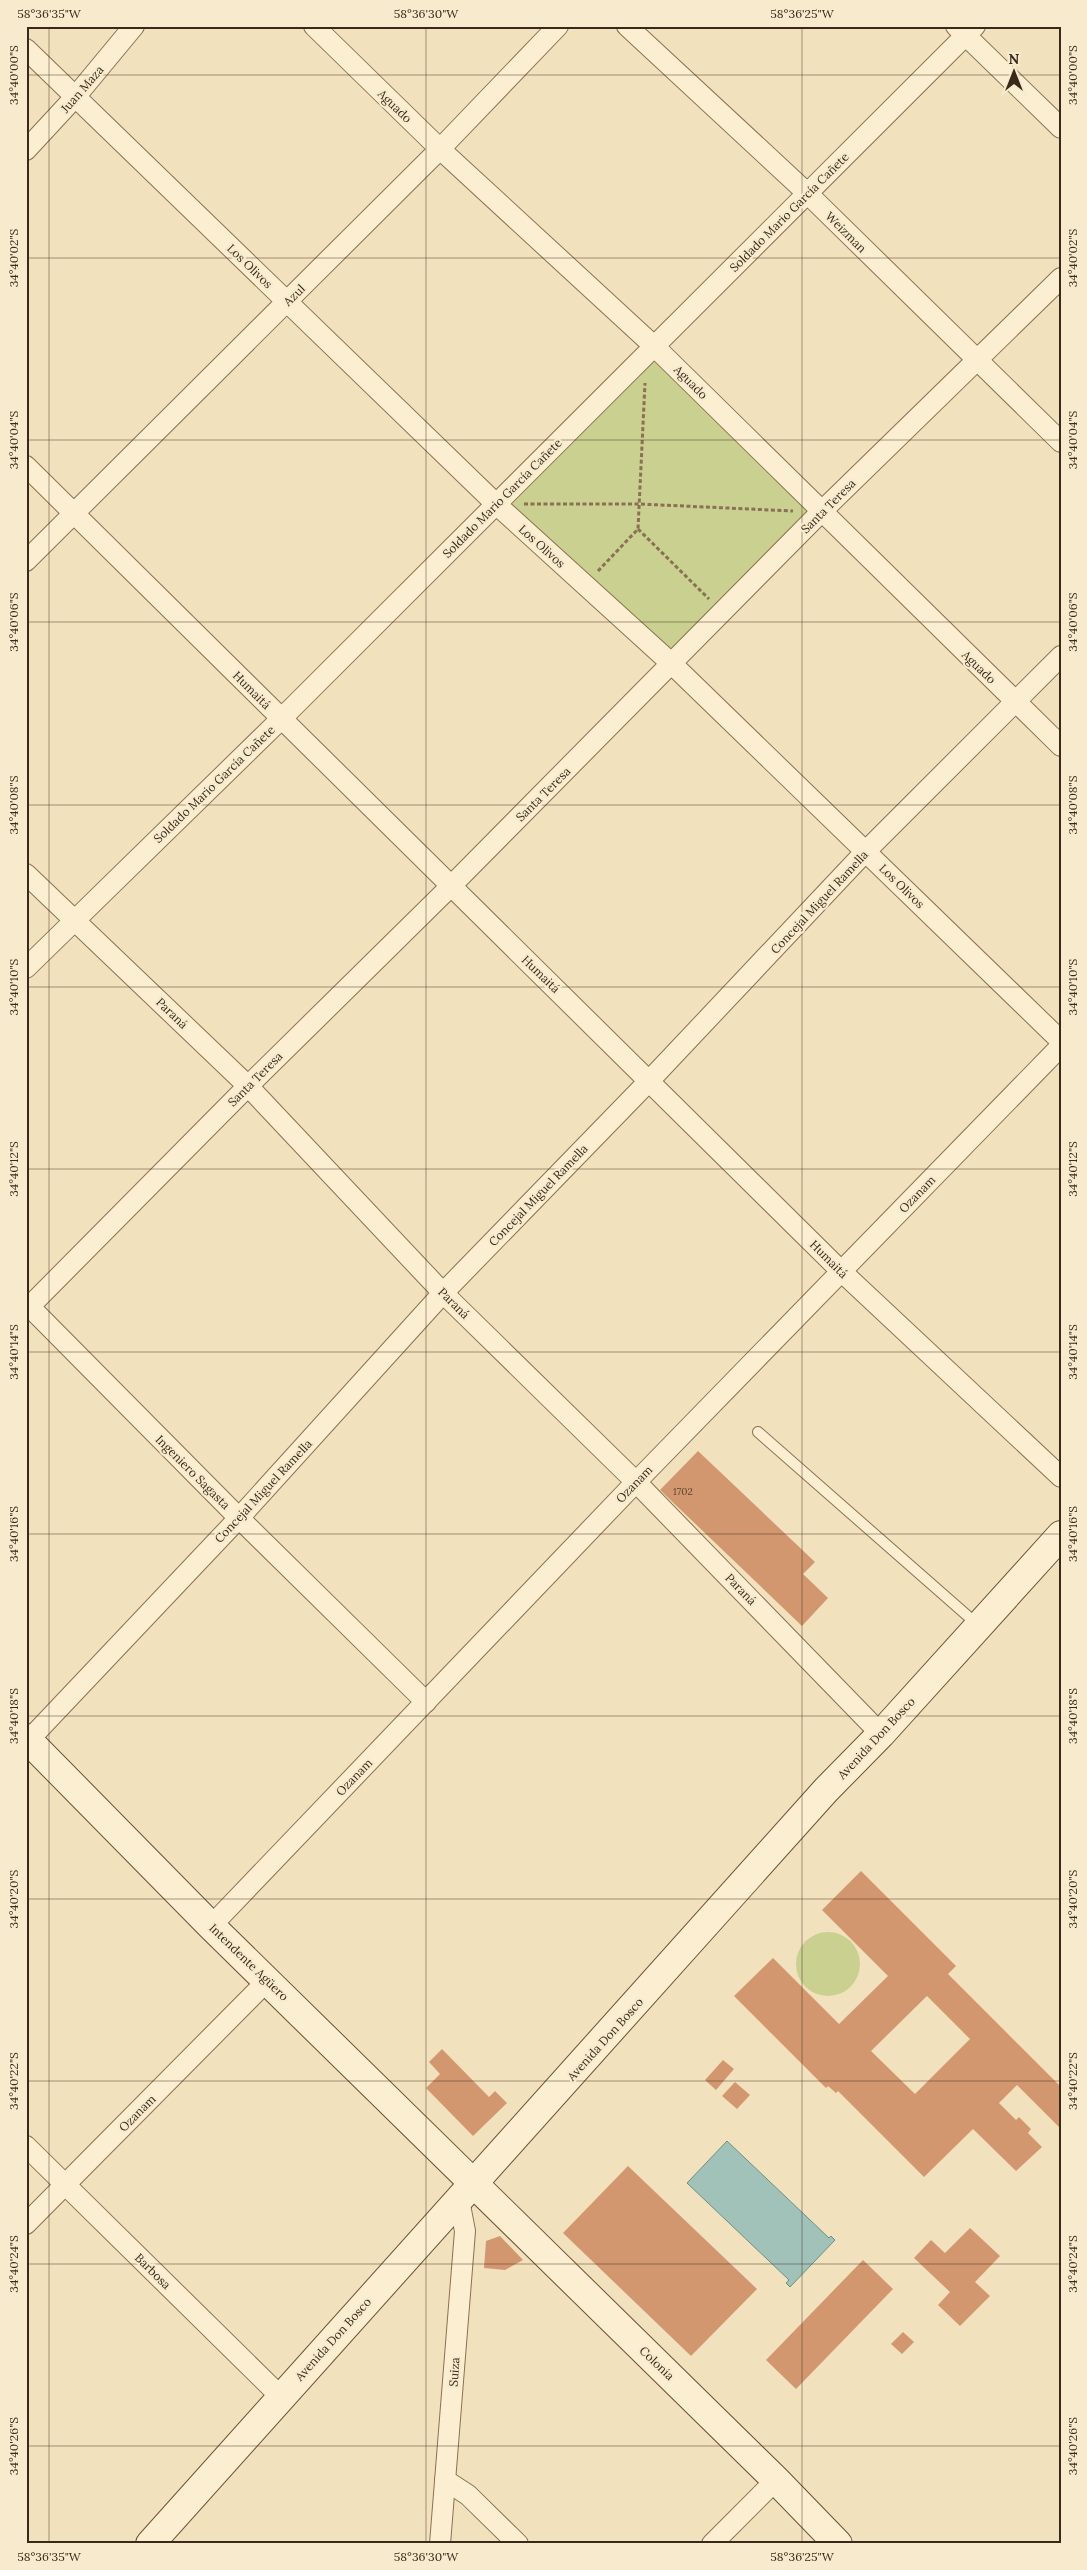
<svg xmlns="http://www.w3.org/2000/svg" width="1087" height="2570" font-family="Lora,serif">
  <rect width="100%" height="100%" fill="#f2e1bd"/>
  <g fill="#cad090">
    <polygon points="655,347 821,512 672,664 496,504"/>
    <circle cx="828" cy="1964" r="32"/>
  </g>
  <polygon fill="#a1c2b8" stroke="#689186" points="727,2141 829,2238 831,2236 835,2240 790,2287 786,2283 789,2280 687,2183"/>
  <g fill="#d3976f" fill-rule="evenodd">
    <polygon points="698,1451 815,1562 803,1574 828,1598 802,1626 660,1490"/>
    <path d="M861,1871L956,1966L948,1974L1061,2087V2129L1017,2085L999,2103L1016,2120L1019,2117L1031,2129L1028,2133L1042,2147L1016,2171L973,2129L924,2177L838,2091L836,2093L828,2086L826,2088L734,1996L773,1958L839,2024L888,1976L822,1910ZM927,1996L970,2039L915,2094L871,2051Z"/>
    <polygon points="442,2049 489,2097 495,2091 507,2103 473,2136 426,2088 440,2074 429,2062"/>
    <polygon points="723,2060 734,2069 716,2090 705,2080"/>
    <polygon points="735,2082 750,2095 737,2109 722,2096"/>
    <polygon points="628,2166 757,2289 691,2356 563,2233"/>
    <polygon points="970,2228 1000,2256 975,2282 990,2296 960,2326 938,2305 950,2292 914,2258 931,2240 945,2253"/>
    <polygon points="500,2236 523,2260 505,2270 484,2268 486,2241"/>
    <polygon points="863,2260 893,2289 796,2389 766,2360"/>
    <polygon points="903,2332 914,2342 902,2354 891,2344"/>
  </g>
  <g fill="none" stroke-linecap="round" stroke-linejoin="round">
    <defs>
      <polyline id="lane" points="758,1432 978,1625"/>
      <g id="street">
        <polyline points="314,26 440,149 655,347 1061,746"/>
        <polyline points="627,26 807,193 1061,442"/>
        <polyline points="956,26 1061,128"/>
        <polyline points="26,49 496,504 672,664 1061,1041"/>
        <polyline points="26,150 76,96 134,26"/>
        <polyline points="26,466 842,1272 1061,1477"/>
        <polyline points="26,561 440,149 558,26"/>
        <polyline points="26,874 248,1086 443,1293 636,1482 881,1734"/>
        <polyline points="26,968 281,719 975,26"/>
        <polyline points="26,1303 239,1518 426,1702"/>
        <polyline points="26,1310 248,1086 451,886 821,512 1061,278"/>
        <polyline points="26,1743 239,1518 443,1293 650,1080 866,851 1061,656"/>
        <polyline points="211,1926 636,1482 1061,1046"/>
        <polyline points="26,2146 280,2396"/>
        <polyline points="26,2224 268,1980"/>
        <polyline points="445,2480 468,2495 518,2544"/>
        <polyline points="440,2544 465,2231 459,2200"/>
        <polyline points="712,2544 776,2480"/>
      </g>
      <g id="secondary">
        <polyline points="26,1738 211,1926 776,2480 838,2544"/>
        <polyline points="150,2544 826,1790 881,1734 1061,1535"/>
      </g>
    </defs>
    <use href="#lane" stroke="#8b7154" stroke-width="12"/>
    <use href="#street" stroke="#8b7154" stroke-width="22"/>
    <use href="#secondary" stroke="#6c5138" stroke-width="30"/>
    <g stroke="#8b7154" stroke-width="3" stroke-dasharray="4 2.5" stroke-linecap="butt">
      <polyline points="524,504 639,504 793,511"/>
      <polyline points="638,529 709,599"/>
      <polyline points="598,571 638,529 645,383"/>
    </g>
    <use href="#lane" stroke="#fceed0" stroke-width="10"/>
    <use href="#street" stroke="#fceed0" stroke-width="20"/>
    <use href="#secondary" stroke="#fceed0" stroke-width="28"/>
  </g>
  <path fill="none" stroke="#39291b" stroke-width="1" stroke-opacity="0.45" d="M49,26V2544M426,26V2544M802,26V2544M26,75H1061M26,258H1061M26,440H1061M26,622H1061M26,805H1061M26,987H1061M26,1169H1061M26,1352H1061M26,1534H1061M26,1716H1061M26,1899H1061M26,2081H1061M26,2264H1061M26,2446H1061"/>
  <g text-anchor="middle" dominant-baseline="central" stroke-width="4.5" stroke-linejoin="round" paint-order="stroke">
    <g font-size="10" fill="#604430">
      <text x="683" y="1491">1702</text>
    </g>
    <g font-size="12" fill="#39291b" stroke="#f8ebcd">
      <text transform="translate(82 89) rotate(-49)">Juan Maza</text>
      <text transform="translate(395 106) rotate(44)">Aguado</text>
      <text transform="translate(789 212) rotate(-45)">Soldado Mario García Cañete</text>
      <text transform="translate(846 232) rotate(45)">Weizman</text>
      <text transform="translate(250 266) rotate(44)">Los Olivos</text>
      <text transform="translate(294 295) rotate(-45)">Azul</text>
      <text transform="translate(691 382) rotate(45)">Aguado</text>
      <text transform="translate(502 498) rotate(-45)">Soldado Mario García Cañete</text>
      <text transform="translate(828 506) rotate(-45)">Santa Teresa</text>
      <text transform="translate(542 546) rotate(42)">Los Olivos</text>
      <text transform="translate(979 667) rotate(44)">Aguado</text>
      <text transform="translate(252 690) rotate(45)">Humaitá</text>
      <text transform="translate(214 784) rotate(-44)">Soldado Mario García Cañete</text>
      <text transform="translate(543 794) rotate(-45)">Santa Teresa</text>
      <text transform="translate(902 886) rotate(44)">Los Olivos</text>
      <text transform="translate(819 902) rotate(-47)">Concejal Miguel Ramella</text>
      <text transform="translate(541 974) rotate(44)">Humaitá</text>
      <text transform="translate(172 1013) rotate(44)">Paraná</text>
      <text transform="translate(255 1079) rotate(-45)">Santa Teresa</text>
      <text transform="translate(917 1194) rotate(-46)">Ozanam</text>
      <text transform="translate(538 1195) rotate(-46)">Concejal Miguel Ramella</text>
      <text transform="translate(829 1259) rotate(45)">Humaitá</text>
      <text transform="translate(454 1303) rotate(45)">Paraná</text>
      <text transform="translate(193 1472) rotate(45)">Ingeniero Sagasta</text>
      <text transform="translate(634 1484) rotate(-46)">Ozanam</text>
      <text transform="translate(263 1491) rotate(-47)">Concejal Miguel Ramella</text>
      <text transform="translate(741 1589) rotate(46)">Paraná</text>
      <text transform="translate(876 1738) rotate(-47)">Avenida Don Bosco</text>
      <text transform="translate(354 1777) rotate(-46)">Ozanam</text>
      <text transform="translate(249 1962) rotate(44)">Intendente Agüero</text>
      <text transform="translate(605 2039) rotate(-48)">Avenida Don Bosco</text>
      <text transform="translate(137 2113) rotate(-45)">Ozanam</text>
      <text transform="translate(153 2271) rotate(45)">Barbosa</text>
      <text transform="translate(333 2339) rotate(-48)">Avenida Don Bosco</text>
      <text transform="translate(657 2363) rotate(44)">Colonia</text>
      <text transform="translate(454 2372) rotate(-86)">Suiza</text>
    </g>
  </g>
  <rect width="1087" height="2570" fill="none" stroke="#f8ebcd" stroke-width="55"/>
  <g transform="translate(1014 72)" stroke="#f8ebcd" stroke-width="4" paint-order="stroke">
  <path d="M0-4L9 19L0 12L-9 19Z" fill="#39291b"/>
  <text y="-8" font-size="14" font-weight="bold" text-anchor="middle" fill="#39291b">N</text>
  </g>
  <rect x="28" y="28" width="1032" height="2514" fill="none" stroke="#39291b" stroke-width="2"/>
  <g font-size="12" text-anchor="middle" fill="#39291b">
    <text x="49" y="18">58°36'35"W</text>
    <text x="426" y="18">58°36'30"W</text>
    <text x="802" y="18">58°36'25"W</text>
    <text transform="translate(14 75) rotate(-90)" y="4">34°40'00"S</text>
    <text transform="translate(1073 75) rotate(-90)" y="4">34°40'00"S</text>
    <text transform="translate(14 258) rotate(-90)" y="4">34°40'02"S</text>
    <text transform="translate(1073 258) rotate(-90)" y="4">34°40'02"S</text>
    <text transform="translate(14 440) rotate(-90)" y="4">34°40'04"S</text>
    <text transform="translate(1073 440) rotate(-90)" y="4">34°40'04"S</text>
    <text transform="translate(14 622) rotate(-90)" y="4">34°40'06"S</text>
    <text transform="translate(1073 622) rotate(-90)" y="4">34°40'06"S</text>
    <text transform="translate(14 805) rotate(-90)" y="4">34°40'08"S</text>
    <text transform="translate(1073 805) rotate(-90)" y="4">34°40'08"S</text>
    <text transform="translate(14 987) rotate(-90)" y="4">34°40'10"S</text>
    <text transform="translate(1073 987) rotate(-90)" y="4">34°40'10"S</text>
    <text transform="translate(14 1169) rotate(-90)" y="4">34°40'12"S</text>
    <text transform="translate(1073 1169) rotate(-90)" y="4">34°40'12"S</text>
    <text transform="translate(14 1352) rotate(-90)" y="4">34°40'14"S</text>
    <text transform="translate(1073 1352) rotate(-90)" y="4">34°40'14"S</text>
    <text transform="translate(14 1534) rotate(-90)" y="4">34°40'16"S</text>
    <text transform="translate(1073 1534) rotate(-90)" y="4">34°40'16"S</text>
    <text transform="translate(14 1716) rotate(-90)" y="4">34°40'18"S</text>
    <text transform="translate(1073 1716) rotate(-90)" y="4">34°40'18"S</text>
    <text transform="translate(14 1899) rotate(-90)" y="4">34°40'20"S</text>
    <text transform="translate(1073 1899) rotate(-90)" y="4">34°40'20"S</text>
    <text transform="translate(14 2081) rotate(-90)" y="4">34°40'22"S</text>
    <text transform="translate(1073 2081) rotate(-90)" y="4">34°40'22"S</text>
    <text transform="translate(14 2264) rotate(-90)" y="4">34°40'24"S</text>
    <text transform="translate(1073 2264) rotate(-90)" y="4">34°40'24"S</text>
    <text transform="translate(14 2446) rotate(-90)" y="4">34°40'26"S</text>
    <text transform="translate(1073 2446) rotate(-90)" y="4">34°40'26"S</text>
    <text x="49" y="2561">58°36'35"W</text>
    <text x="426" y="2561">58°36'30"W</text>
    <text x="802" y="2561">58°36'25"W</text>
  </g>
</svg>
